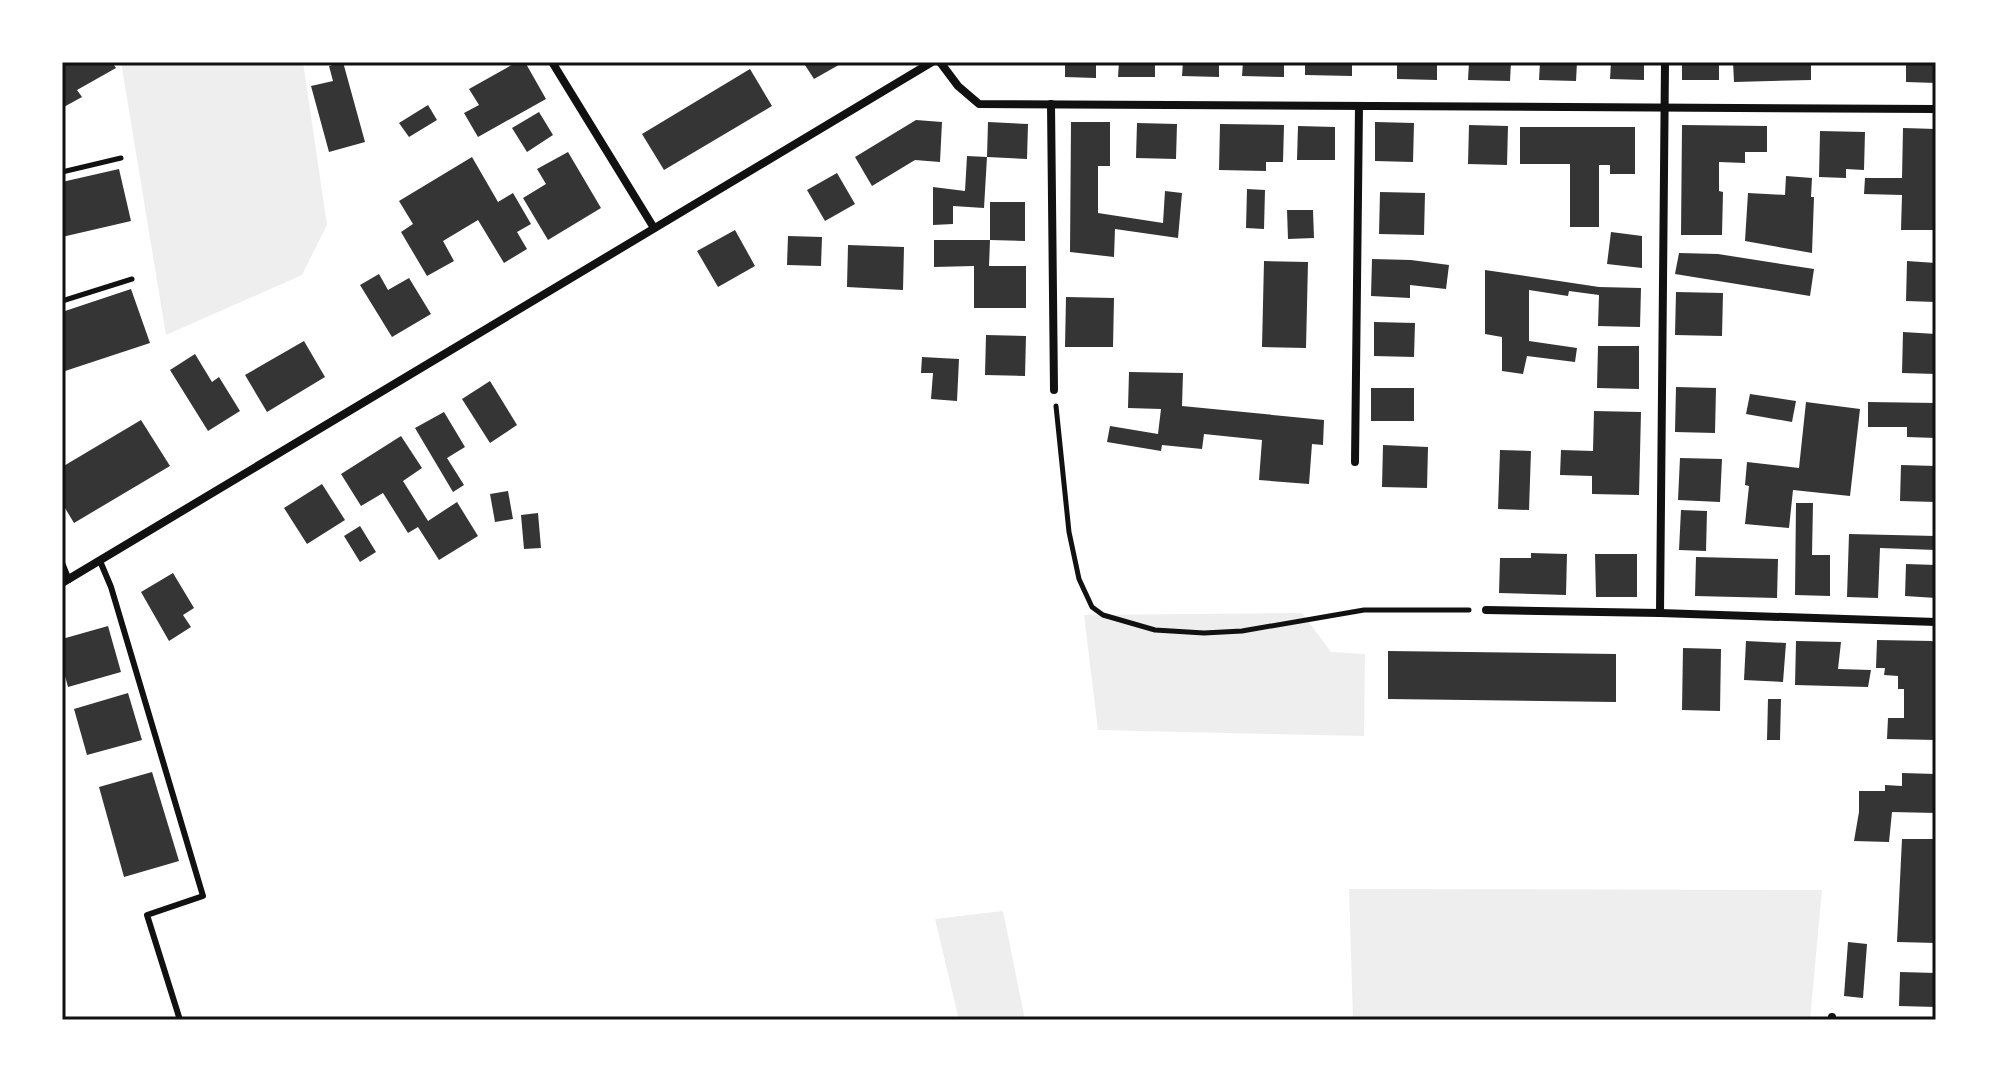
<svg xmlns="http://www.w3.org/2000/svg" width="1998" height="1082" font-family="Poppins,sans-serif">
  <rect width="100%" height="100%" fill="#fff"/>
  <g fill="#eee">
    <polygon points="121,62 303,62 327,225 302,275 166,335"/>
    <polygon points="1302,613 1331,652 1365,654 1364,736 1098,730 1084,615"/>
    <polygon points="1349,889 1822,890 1810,1020 1353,1020"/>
    <polygon points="1003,911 1025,1020 959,1020 935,919"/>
  </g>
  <g fill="#353535">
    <polygon points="62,62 112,62 116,68 77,90 82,97 62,108"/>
    <polygon points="343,62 365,142 329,152 311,86 333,81 329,66"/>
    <polygon points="517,62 525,62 546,99 478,137 464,113 479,105 469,89"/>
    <polygon points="803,62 844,62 814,79"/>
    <polygon points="1065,62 1096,62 1096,78 1065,77"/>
    <polygon points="1119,62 1155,62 1155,77 1118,77"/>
    <polygon points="1183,62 1219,62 1219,77 1182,76"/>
    <polygon points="1243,62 1284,62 1284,77 1242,76"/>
    <polygon points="1305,62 1352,62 1352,76 1305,75"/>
    <polygon points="1397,62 1437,62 1437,80 1397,79"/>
    <polygon points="1469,62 1511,62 1510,81 1468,80"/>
    <polygon points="1540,62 1577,62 1576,81 1539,80"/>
    <polygon points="1611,62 1644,62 1644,80 1610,79"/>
    <rect x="1682" y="62" width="37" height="18"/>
    <polygon points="1733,62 1811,62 1811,80 1734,82"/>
    <polygon points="1906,62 1936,62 1936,83 1906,82"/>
    <polygon points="750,69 772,106 664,170 642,134"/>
    <polygon points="428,105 437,120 409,137 399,123"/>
    <polygon points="539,112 553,135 527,152 512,128"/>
    <polygon points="916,120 942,122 940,162 915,160 872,186 855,157"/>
    <polygon points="988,122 1028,124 1027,159 987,157"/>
    <polygon points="1071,122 1110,122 1110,166 1098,166 1098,213 1163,223 1165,191 1182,193 1178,238 1115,229 1114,257 1070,252"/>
    <polygon points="1375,122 1414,123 1413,162 1375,161"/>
    <polygon points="1137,123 1177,124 1176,159 1136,158"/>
    <polygon points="1220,124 1284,125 1283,162 1266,162 1266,171 1219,170"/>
    <polygon points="1469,125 1508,126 1507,165 1468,164"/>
    <polygon points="1682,125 1767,126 1767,152 1745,152 1745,163 1719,162 1719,191 1723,192 1722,235 1681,235"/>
    <polygon points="1298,126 1335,127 1335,160 1297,160"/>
    <polygon points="1520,127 1635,127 1635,174 1610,174 1610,165 1599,165 1599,227 1570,227 1570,164 1520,164"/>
    <polygon points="1903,128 1936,129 1936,230 1901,230 1902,195 1864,194 1865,178 1902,178"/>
    <polygon points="1820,131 1865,132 1864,170 1846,169 1846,178 1819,177"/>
    <polygon points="568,152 601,208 548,240 523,198 546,184 537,169"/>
    <polygon points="967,156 987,157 984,208 953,206 953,224 933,225 933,187 965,191"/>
    <polygon points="472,157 498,202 513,193 531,224 517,232 527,249 504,263 478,220 443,241 454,261 427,276 401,232 413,224 399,201"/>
    <polygon points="119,169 131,221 62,237 62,182"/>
    <polygon points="837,173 855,204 825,221 807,190"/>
    <polygon points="1786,176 1812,178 1811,197 1814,197 1812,253 1745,241 1748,193 1785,195"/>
    <polygon points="1247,189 1265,190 1264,229 1246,228"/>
    <polygon points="1380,192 1425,193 1424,235 1379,234"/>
    <polygon points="990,202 1025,202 1025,241 990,240"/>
    <polygon points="1287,210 1313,210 1314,238 1288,239"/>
    <polygon points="735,230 755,266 718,287 697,251"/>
    <polygon points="1611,232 1642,236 1642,268 1607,264"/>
    <polygon points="788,236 822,237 821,266 787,265"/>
    <polygon points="934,240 990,240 989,266 1026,266 1026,308 974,308 974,266 934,267"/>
    <polygon points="848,245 904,247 903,290 847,287"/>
    <polygon points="1679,253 1718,254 1814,269 1810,296 1675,274"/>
    <polygon points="1372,259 1411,260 1449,265 1446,289 1410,285 1410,298 1371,296"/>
    <polygon points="1264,261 1308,262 1306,348 1262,347"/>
    <polygon points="1907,261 1936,263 1936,302 1906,301"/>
    <polygon points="1485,270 1599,287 1641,288 1640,327 1598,326 1599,295 1569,291 1568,296 1529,290 1529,341 1577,348 1575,362 1527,356 1523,374 1502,371 1502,337 1485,334"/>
    <polygon points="379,274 388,290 409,278 431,314 392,337 360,285"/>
    <polygon points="131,289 150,343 62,372 62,312"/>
    <polygon points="1676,292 1723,293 1722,336 1675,335"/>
    <polygon points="1066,297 1114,298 1113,347 1065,347"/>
    <polygon points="1374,322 1415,323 1414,357 1374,356"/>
    <polygon points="1903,332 1936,334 1936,374 1902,373"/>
    <polygon points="986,335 1026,336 1025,376 985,375"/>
    <polygon points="304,341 325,377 267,412 245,375"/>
    <polygon points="1598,346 1639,346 1639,389 1597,388"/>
    <polygon points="195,354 212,382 219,377 240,411 208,431 170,370"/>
    <polygon points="922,357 959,359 957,401 931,399 933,373 921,373"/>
    <polygon points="1129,372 1183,373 1182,406 1324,420 1323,445 1312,444 1309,484 1259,480 1262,440 1204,434 1202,449 1162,445 1161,451 1107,442 1110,426 1158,434 1161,409 1128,408"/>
    <polygon points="490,381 517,425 490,443 462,399"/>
    <polygon points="1676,387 1716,388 1715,433 1675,432"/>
    <rect x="1371" y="388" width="43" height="33"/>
    <polygon points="1750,394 1796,401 1792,422 1746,414"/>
    <polygon points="1806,402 1860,409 1850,496 1793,490 1789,528 1745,524 1749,486 1745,485 1747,462 1799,468"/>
    <polygon points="1868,402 1936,403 1936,438 1907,437 1907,427 1868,427"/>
    <polygon points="1594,411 1641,412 1639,495 1592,494 1592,476 1560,475 1561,450 1593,451"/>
    <polygon points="444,412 465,447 447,458 464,485 453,492 415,428"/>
    <polygon points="141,420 170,466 74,523 62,503 62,467"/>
    <polygon points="401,436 422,468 403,481 428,521 457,502 478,536 439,560 418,527 408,533 383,493 361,506 341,474"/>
    <polygon points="1383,445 1428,447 1427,488 1382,487"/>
    <polygon points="1500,450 1531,451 1529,510 1498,509"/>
    <polygon points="1680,458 1722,459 1720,502 1678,500"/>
    <polygon points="1901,465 1936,466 1936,502 1900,501"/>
    <polygon points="322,484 345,520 307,544 284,508"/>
    <polygon points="508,491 513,519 495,522 490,494"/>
    <polygon points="1796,503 1813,503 1812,555 1830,555 1830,596 1795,595"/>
    <polygon points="1681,510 1707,511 1706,551 1679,550"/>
    <polygon points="538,513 541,548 524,549 521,515"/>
    <polygon points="360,526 376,552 360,562 344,536"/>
    <polygon points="1849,534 1936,536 1936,550 1880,548 1878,598 1847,597"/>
    <polygon points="1531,553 1567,554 1566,595 1499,593 1500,558 1531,558"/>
    <polygon points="1595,554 1637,554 1637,597 1596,597"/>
    <polygon points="1696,557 1778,559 1777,598 1695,596"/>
    <polygon points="1906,564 1936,565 1936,598 1905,596"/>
    <polygon points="173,573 194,608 183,615 191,627 169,641 141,592"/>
    <polygon points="108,626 121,672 68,687 62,665 62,639"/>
    <polygon points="1877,640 1932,641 1936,644 1936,740 1887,739 1888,718 1904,718 1904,689 1898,689 1898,676 1884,675 1885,668 1876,668"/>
    <polygon points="1746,641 1786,643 1783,682 1744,680"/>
    <polygon points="1796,641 1841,642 1838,669 1871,670 1868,687 1795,685"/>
    <polygon points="1683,648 1721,649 1720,711 1682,710"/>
    <polygon points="1388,651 1616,654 1616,702 1388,699"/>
    <polygon points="128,693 142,740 87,755 74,709"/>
    <polygon points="1768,699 1781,699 1780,740 1767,740"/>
    <polygon points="152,772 179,861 124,877 99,787"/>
    <polygon points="1902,773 1936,774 1936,813 1892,812 1889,842 1854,841 1859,812 1859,791 1885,791 1885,785 1902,786"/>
    <polygon points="1902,839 1936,839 1936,943 1897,942"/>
    <polygon points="1848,942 1867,944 1863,998 1844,996"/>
    <polygon points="1900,972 1936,973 1936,1007 1899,1006"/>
  </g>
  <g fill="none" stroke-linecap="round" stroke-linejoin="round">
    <g stroke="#111" stroke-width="5">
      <polyline points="62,172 121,158"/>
      <polyline points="62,301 132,279"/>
      <polyline points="1056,406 1069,532 1079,579 1092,607 1103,615 1155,630 1204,633 1242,631 1364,610 1469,610"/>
    </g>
    <g stroke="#111" stroke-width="6">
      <polyline points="100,561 111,587 203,896 147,915 180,1020"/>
      <polyline points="62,563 69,580"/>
    </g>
    <g stroke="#111" stroke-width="8">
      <polyline points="552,62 654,228"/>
      <polyline points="940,62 958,86 979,104 1936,109"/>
      <polyline points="1051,104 1054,390"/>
      <polyline points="1355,462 1359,106"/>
      <polyline points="62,583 932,62"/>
      <polyline points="1486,610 1660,613 1936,622"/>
      <polyline points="1660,613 1665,62"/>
      <polyline points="1832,1020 1832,1017"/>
    </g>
  </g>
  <rect width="1998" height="1082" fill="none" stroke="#ffffff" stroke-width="128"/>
  <rect x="64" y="64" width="1870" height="954" fill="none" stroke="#111" stroke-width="3"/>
</svg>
